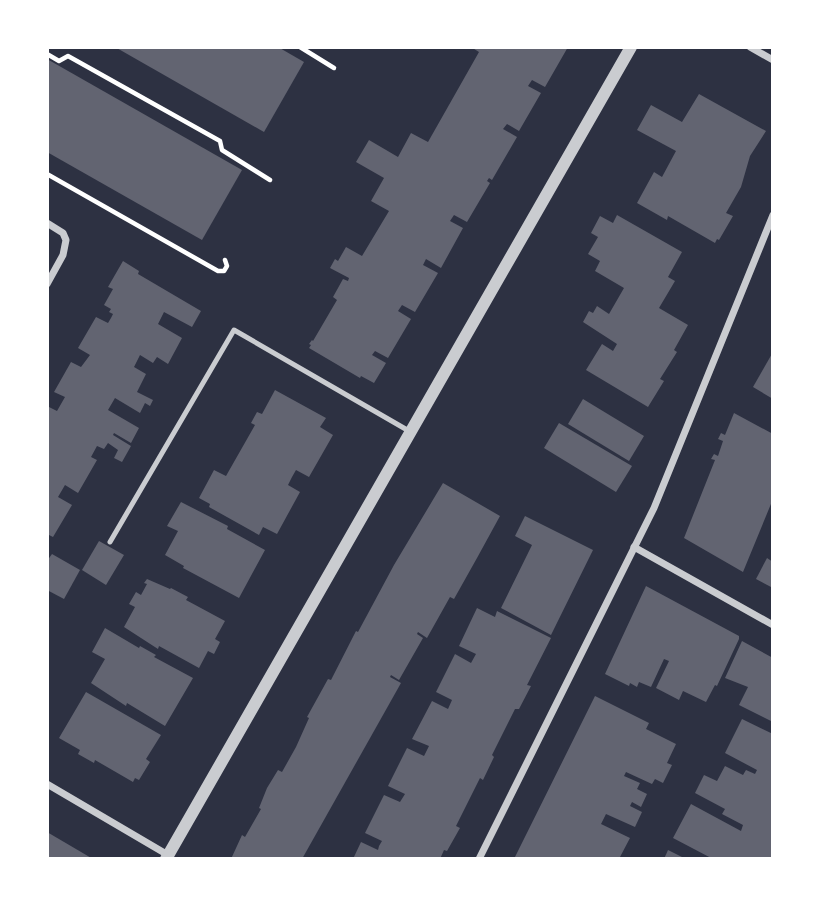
<svg xmlns="http://www.w3.org/2000/svg" width="820" height="906" font-family="'Public Sans',sans-serif">
  <rect width="100%" height="100%" fill="#2d3142"/>
  <g fill="#626471">
    <polygon points="115,47 278,47 304,62 264,132"/>
    <polygon points="471,47 568,47 545,87 532,80 528,86 541,93 519,131 507,124 503,129 517,137 492,180 489,178 487,181 490,183 467,222 454,215 450,221 463,228 441,268 426,259 423,265 438,273 415,312 402,305 398,311 411,319 388,358 375,351 372,355 386,363 374,383 361,376 360,378 309,348 311,345 309,344 312,340 313,341 337,300 333,297 343,279 348,281 349,278 330,268 335,259 338,261 346,247 362,256 389,211 371,201 384,178 356,162 369,140 398,157 411,133 428,142 479,52"/>
    <polygon points="47,59 242,170 202,240 47,152"/>
    <polygon points="699,94 766,131 750,156 741,187 726,213 733,216 719,240 717,239 715,243 668,216 667,220 637,203 654,172 662,177 676,151 637,130 651,105 682,122"/>
    <polygon points="617,215 682,252 668,277 675,281 659,308 688,325 674,350 677,352 660,379 664,381 648,407 586,370 602,344 613,351 617,344 583,322 589,311 593,313 597,306 609,314 624,288 595,271 600,261 588,254 598,237 591,233 600,216 613,223"/>
    <polygon points="123,261 139,271 138,274 201,311 192,327 164,312 158,324 182,338 168,364 157,357 153,363 140,355 134,367 146,374 137,392 153,400 150,406 145,403 140,413 115,398 108,410 139,428 131,443 114,433 113,435 131,446 122,462 114,458 118,450 108,443 104,449 97,446 91,457 97,460 78,493 65,485 58,497 72,505 53,537 47,534 47,406 57,411 65,397 54,392 71,362 81,367 90,355 78,348 96,317 108,323 111,318 113,314 109,312 111,309 104,305 113,289 108,287"/>
    <polygon points="773,352 773,399 753,387"/>
    <polygon points="275,390 326,418 320,427 333,435 309,477 296,470 292,477 288,485 300,492 277,534 263,527 259,535 209,507 210,504 199,498 214,470 226,476 255,425 251,423 257,412 262,414"/>
    <polygon points="583,399 644,436 629,461 568,424"/>
    <polygon points="734,413 773,434 773,499 743,572 684,538 715,460 711,459 714,454 718,456 723,441 718,439 721,433 725,435"/>
    <polygon points="559,423 632,466 616,492 544,448"/>
    <polygon points="443,483 500,516 477,558 454,599 450,597 427,638 418,632 417,634 423,638 399,680 391,675 390,677 401,683 302,859 231,859 242,835 245,837 261,809 259,808 267,788 278,770 282,772 296,747 309,718 307,717 328,679 331,680 356,631 358,632 394,565"/>
    <polygon points="181,502 228,526 227,529 265,550 239,598 183,568 184,566 165,555 178,531 167,526"/>
    <polygon points="525,516 593,550 551,635 501,608 532,545 515,536"/>
    <polygon points="99,541 124,555 106,585 82,570"/>
    <polygon points="52,554 80,570 64,599 47,590 47,561"/>
    <polygon points="767,558 773,562 771,587 756,579"/>
    <polygon points="147,579 170,589 171,588 188,597 186,600 225,621 215,639 220,642 214,654 208,651 199,668 159,646 158,649 124,627 135,607 129,604 136,592 141,595 147,584 144,583"/>
    <polygon points="646,586 739,636 739,639 717,686 715,685 706,702 683,691 679,700 656,688 669,661 664,659 651,687 639,682 637,687 630,683 629,686 605,674"/>
    <polygon points="477,608 495,617 497,611 551,638 527,685 531,686 519,709 515,709 492,755 494,757 483,780 480,778 456,826 460,828 447,851 444,850 440,859 353,859 361,842 378,850 379,846 382,841 365,833 384,795 400,802 405,794 388,786 407,748 424,756 429,746 412,739 432,701 448,709 452,700 436,692 455,654 471,663 476,654 459,646"/>
    <polygon points="105,628 139,648 140,646 156,655 154,657 193,678 165,726 127,703 126,706 91,683 105,659 92,652"/>
    <polygon points="742,641 773,658 773,722 739,705 748,687 725,678"/>
    <polygon points="86,692 161,735 146,759 150,762 139,780 135,778 133,782 95,760 94,763 78,754 80,750 59,738"/>
    <polygon points="595,696 649,723 646,729 676,744 667,763 672,765 663,783 655,779 652,784 626,772 624,776 640,783 637,789 647,794 641,807 632,802 630,806 642,812 635,827 606,814 601,824 630,838 620,857 624,859 514,859"/>
    <polygon points="742,719 773,734 773,854 770,859 713,859 673,838 691,804 741,831 743,825 722,814 725,809 695,793 704,775 717,781 725,766 743,775 746,770 755,774 757,770 725,753"/>
    <polygon points="47,832 93,859 47,859"/>
    <polygon points="668,850 686,859 664,859"/>
  </g>
  <g fill="none" stroke-linecap="round" stroke-linejoin="round">
    <g stroke="#fff" stroke-width="4.5">
      <polyline points="300,47 334,68"/>
      <polyline points="47,54 59,61 68,56 220,141 222,150 270,180"/>
      <polyline points="47,174 218,271 224,271 227,266 225,260"/>
    </g>
    <polyline stroke="#caccd0" stroke-width="5" points="110,542 234,330 409,431"/>
    <g stroke="#caccd0" stroke-width="7">
      <polyline points="750,47 773,60"/>
      <polyline points="47,223 63,233 66,240 63,255 47,284"/>
      <polyline points="634,547 773,625"/>
      <polyline points="47,784 168,855"/>
      <polyline points="479,859 654,508 773,215"/>
    </g>
    <polyline stroke="#caccd0" stroke-width="12" points="166,859 631,47"/>
  </g>
  <rect width="820" height="906" fill="none" stroke="#ffffff" stroke-width="98"/>
</svg>
